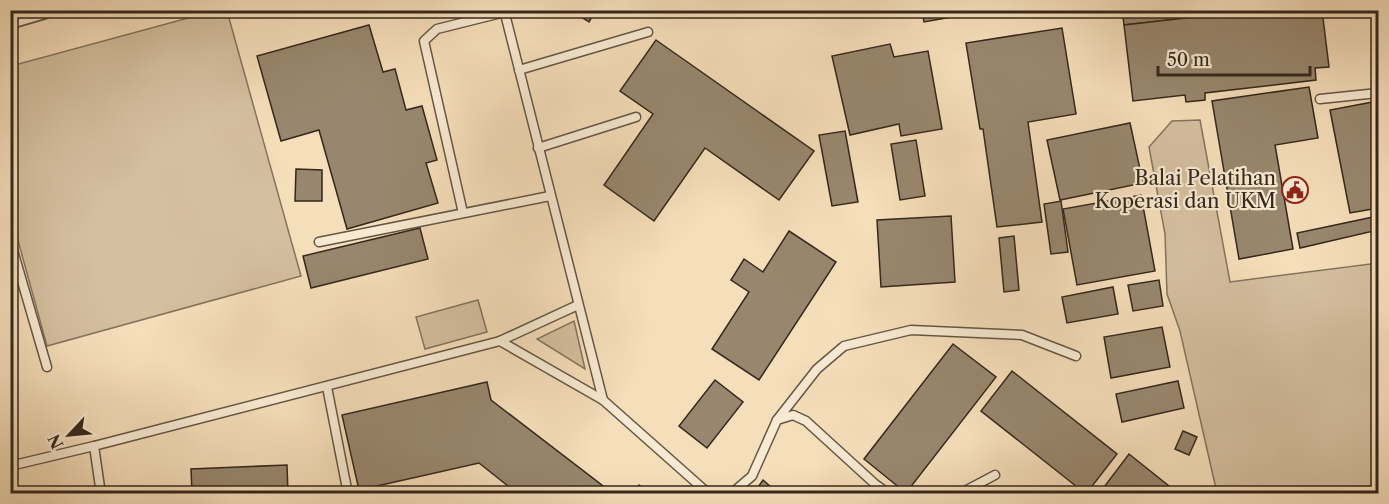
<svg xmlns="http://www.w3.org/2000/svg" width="1389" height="504" font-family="'Libre Caslon Text',serif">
  <rect width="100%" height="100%" fill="#f5deba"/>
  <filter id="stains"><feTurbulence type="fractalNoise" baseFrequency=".00333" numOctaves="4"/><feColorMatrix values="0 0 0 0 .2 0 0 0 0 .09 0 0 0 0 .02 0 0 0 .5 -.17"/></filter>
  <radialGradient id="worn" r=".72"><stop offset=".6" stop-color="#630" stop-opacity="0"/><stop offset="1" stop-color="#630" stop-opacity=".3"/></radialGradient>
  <g fill="#d4bf9f" stroke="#84745e" stroke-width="1.5">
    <polygon points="214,11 227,11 301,276 47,346 11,215 11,66"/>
    <polygon points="1200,120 1230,282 1378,263 1378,493 1217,493 1180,331 1167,294 1165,234 1149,147 1172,121"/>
    <polygon points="478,300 487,332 425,349 416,317"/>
    <polygon points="574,321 585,369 537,339"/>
  </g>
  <g fill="#98876e" stroke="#34281c" stroke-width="1.5">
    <polygon points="570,10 596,10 589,22"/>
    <polygon points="922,10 980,10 980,12 924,22"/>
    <polygon points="1122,10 1233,10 1233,13 1124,25"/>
    <polygon points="1256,10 1322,10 1329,67 1315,68 1316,80 1205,93 1205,100 1186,102 1185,95 1133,101 1124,25"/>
    <polygon points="369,25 383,72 395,69 406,110 422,106 437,160 426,163 438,203 347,229 319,130 281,141 257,56"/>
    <polygon points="1062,28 1076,114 1028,122 1042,222 997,227 983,129 980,129 966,43"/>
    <polygon points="656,40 814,151 779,200 705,148 654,221 604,185 653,114 620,91"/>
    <polygon points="890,44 894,57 928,51 942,129 901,136 899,124 850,135 832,56"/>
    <polygon points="1309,87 1318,138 1275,145 1293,249 1239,259 1212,101"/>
    <polygon points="1378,101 1378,208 1350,213 1330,110"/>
    <polygon points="1130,123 1143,183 1060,200 1047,140"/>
    <polygon points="845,131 858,202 832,206 819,135"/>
    <polygon points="916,140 925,196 900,200 891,144"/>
    <polygon points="296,169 322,170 322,201 295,201"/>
    <polygon points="1141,195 1155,271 1077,285 1063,209"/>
    <polygon points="1061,201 1068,252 1051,254 1044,204"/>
    <polygon points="951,216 955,282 881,287 877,220"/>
    <polygon points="1378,216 1378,230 1300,248 1297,233"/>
    <polygon points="420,228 428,259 311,288 303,256"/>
    <polygon points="789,231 836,262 759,380 712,349 749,292 731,280 744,259 763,272"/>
    <polygon points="1014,236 1019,290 1004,292 999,238"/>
    <polygon points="1159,280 1163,306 1133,311 1128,285"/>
    <polygon points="1113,287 1118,314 1067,323 1062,297"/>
    <polygon points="1162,327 1170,367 1111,378 1104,337"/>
    <polygon points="953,344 996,377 906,493 864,459"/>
    <polygon points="1012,371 1117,454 1086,494 981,411"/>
    <polygon points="715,380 743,402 707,448 679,426"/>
    <polygon points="1178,381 1184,408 1122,422 1116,394"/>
    <polygon points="487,382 491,400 607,489 604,494 518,494 479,463 359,490 342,415"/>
    <polygon points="1183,431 1197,437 1189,455 1175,449"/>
    <polygon points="1129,454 1179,494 1105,494 1101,491"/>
    <polygon points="287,465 288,494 192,494 191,469"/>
    <polygon points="763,480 779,494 753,494"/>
    <polygon points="639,485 652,494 633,494"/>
  </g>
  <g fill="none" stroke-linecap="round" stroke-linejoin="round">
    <defs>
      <g id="service">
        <polyline points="504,10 603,400"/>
        <polyline points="519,70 648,32"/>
        <polyline points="1320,99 1378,93"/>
        <polyline points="538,148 636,117"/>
        <polyline points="463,213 424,41 437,29 505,12"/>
        <polyline points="10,240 47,367"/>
        <polyline points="319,242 550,196"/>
        <polyline points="500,341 578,305"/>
        <polyline points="327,387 348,494"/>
        <polyline points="777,420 817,369 844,346 911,330 1022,335 1076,356"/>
        <polyline points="10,466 94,446"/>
        <polyline points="101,494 94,446 500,341 603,400 709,494"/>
        <polyline points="731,494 752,476 777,420 793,415 806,421 875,484 889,494"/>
        <polyline points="959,494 995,475"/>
      </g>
      <polyline id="minor" points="10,20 44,10"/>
    </defs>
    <use href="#service" stroke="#645644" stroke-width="11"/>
    <use href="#minor" stroke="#645644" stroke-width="20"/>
    <use href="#service" stroke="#f8ead2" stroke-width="8"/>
    <use href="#minor" stroke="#f8ead2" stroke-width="16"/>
  </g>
  <defs>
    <symbol id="civic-ring" viewBox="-11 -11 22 22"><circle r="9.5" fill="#f8ead2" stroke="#8f2418" stroke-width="1.5"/><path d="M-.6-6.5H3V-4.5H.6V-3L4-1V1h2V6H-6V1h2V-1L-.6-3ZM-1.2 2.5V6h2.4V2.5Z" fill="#8f2418"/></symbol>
  </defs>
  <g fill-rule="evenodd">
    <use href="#civic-ring" x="1280" y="175" width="30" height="30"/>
  </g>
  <g text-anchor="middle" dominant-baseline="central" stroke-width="4.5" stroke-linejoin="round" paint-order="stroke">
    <g font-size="20" fill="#34281c" stroke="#f8ead2" text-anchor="end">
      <text x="1276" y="178">Balai Pelatihan<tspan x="1276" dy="23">Koperasi dan UKM</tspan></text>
    </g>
  </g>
  <rect width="1389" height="504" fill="none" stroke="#f5deba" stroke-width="36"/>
  <rect x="12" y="12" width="1365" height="480" fill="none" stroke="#34281c" stroke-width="3"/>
  <rect x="18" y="18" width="1353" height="468" fill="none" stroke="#34281c" stroke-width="1.5"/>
  <g transform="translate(69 435) rotate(244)" stroke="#f8ead2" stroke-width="4.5" paint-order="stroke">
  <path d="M0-4.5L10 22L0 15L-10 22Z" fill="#34281c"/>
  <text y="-9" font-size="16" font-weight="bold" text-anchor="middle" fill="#34281c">N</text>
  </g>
  <path d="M1158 66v9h152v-9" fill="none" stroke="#34281c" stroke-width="3"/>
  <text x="1167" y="66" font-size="18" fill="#34281c" stroke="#f8ead2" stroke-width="4.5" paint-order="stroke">50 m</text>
  <rect width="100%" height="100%" filter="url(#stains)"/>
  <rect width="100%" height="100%" fill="url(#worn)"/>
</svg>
